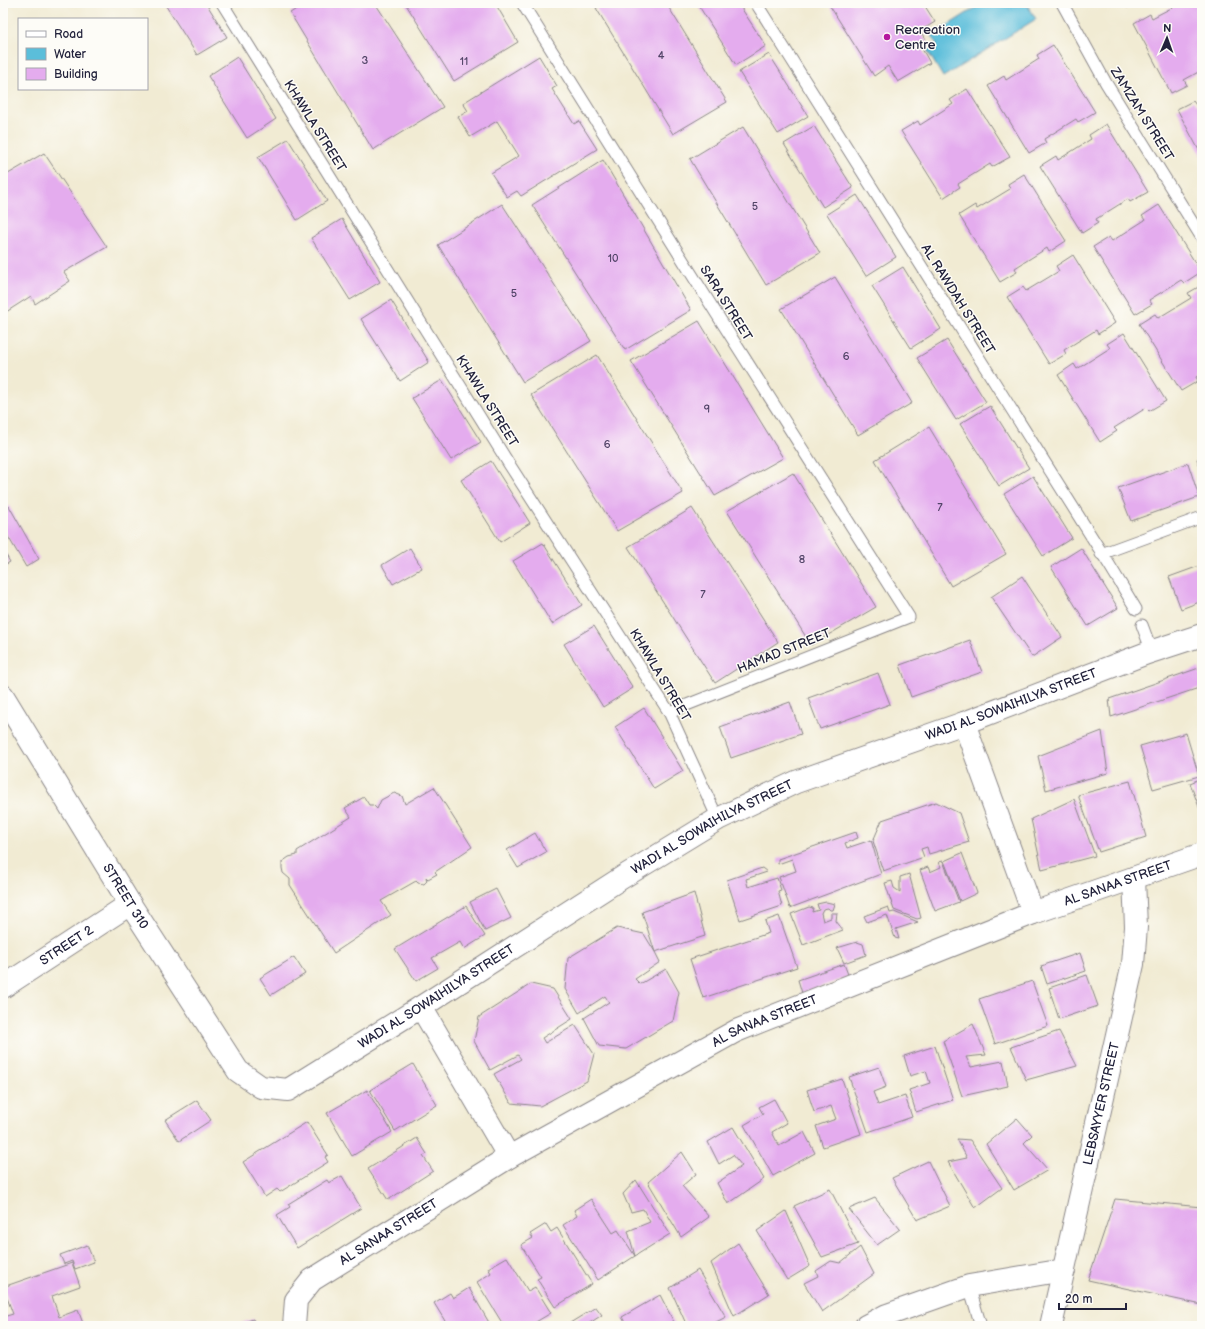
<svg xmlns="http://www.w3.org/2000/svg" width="1205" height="1329" font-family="'Balsamiq Sans',sans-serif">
  <rect width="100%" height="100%" fill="#fdfcf7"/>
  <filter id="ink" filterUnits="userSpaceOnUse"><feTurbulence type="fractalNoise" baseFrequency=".025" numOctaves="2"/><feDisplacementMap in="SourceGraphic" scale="8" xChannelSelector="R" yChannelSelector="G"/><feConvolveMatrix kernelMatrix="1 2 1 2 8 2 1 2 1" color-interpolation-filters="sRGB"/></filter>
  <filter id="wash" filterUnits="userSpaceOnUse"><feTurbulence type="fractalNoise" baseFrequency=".012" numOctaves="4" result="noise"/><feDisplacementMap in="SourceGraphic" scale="16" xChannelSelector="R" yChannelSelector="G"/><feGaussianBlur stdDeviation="0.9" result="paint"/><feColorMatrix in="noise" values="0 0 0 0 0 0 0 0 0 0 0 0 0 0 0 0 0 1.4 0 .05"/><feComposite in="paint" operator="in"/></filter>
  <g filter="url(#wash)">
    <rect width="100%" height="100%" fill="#f1ebd3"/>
    <polygon fill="#5bbeda" stroke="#3e708a" points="983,3 1026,3 1036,19 943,77 927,50 937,44 931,36"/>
    <g id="blocks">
      <g fill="#e4acee">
        <polygon points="164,3 206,3 227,37 197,55"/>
        <polygon points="306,3 375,3 443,107 373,150 290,13"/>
        <polygon points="405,3 495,3 518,42 454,81"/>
        <polygon points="605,3 666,3 727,102 673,134 596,8"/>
        <polygon points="697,3 738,3 766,46 736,65"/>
        <polygon points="828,3 923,3 935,22 920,31 928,43 921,47 930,63 898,82 888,66 874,76"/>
        <polygon points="1124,3 1136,3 1127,8"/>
        <polygon points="1181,3 1202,3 1202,70 1184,80 1187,85 1171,93 1134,23 1150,14 1152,18"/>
        <polygon points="1053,45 1095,112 1078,122 1076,119 1044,139 1046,143 1029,153 988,86 1004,76 1006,80 1039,59 1037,55"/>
        <polygon points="769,54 808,116 778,134 739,72"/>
        <polygon points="539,56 557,86 552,89 574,124 579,121 597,149 521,196 517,191 507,197 491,173 519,156 497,121 470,137 458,117 468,111 463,103"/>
        <polygon points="237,57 276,119 247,138 208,76"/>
        <polygon points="967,89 1010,157 992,167 990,164 958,184 960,187 943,198 901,131 918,121 920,125 953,104 950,100"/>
        <polygon points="1193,101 1196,105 1202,102 1202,156 1177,109"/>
        <polygon points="1106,124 1148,192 1130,202 1128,199 1096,219 1098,223 1082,233 1040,166 1056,156 1058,160 1091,139 1089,135"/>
        <polygon points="814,126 853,188 823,207 784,144"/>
        <polygon points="743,127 820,253 766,285 690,159"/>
        <polygon points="288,139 327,201 297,220 258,157"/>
        <polygon points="44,153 107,247 64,272 70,281 35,304 31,296 3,314 3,177"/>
        <polygon points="603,160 691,310 625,350 532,205"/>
        <polygon points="1024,174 1066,241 1049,252 1047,248 1015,268 1017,272 1000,282 959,215 975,205 977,209 1010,189 1008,184"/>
        <polygon points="857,195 896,257 866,276 827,214"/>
        <polygon points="502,204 591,341 523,382 438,245"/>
        <polygon points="1159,205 1201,272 1184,283 1181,280 1149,300 1152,304 1135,314 1093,247 1109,237 1112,241 1145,220 1142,216"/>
        <polygon points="342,219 380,282 350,300 311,238"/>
        <polygon points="1073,255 1115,323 1098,334 1096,330 1064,350 1066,354 1049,364 1007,297 1023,287 1026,291 1059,271 1056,266"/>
        <polygon points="903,267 941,329 911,348 872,286"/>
        <polygon points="835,277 912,403 858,435 781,309"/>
        <polygon points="1202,285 1202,373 1196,377 1198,381 1181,391 1139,324 1155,314 1158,318 1191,298 1188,293"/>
        <polygon points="391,300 429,362 400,381 361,319"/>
        <polygon points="699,321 783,458 715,496 631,361"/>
        <polygon points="1124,333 1166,401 1149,411 1146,408 1114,428 1117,431 1100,442 1058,375 1074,364 1077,369 1110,348 1107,344"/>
        <polygon points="947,340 986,402 956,420 917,358"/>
        <polygon points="597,355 683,493 617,531 531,395"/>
        <polygon points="442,380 481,442 451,460 412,398"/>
        <polygon points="990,406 1029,468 999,486 960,424"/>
        <polygon points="929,427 1006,554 951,586 875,460"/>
        <polygon points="1202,457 1202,473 1197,459"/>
        <polygon points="491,461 530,523 500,542 461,480"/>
        <polygon points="1188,463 1199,497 1131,521 1118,488"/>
        <polygon points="793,473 876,607 811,645 727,511"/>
        <polygon points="1033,476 1072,538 1043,556 1004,494"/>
        <polygon points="9,506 39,559 26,567 3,528 3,510"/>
        <polygon points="692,508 778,642 715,683 628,547"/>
        <polygon points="543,543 582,605 552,624 513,561"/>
        <polygon points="410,548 422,568 393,584 382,565"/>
        <polygon points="1081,548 1118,608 1088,626 1051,567"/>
        <polygon points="3,550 10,562 3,566"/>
        <polygon points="1202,565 1202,601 1181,609 1169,577"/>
        <polygon points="1022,576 1062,637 1032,657 991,597"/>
        <polygon points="594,626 633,688 603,707 564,644"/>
        <polygon points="970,640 982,672 911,697 900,665"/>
        <polygon points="1199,668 1202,679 1202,687 1111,717 1109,699"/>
        <polygon points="878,673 890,704 820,729 808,698"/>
        <polygon points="790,702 801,734 731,758 720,727"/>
        <polygon points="644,708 683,771 654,789 615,727"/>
        <polygon points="1102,731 1108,773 1046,790 1038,756"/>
        <polygon points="1186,733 1199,776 1153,789 1140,746"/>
        <polygon points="1202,778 1202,815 1190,783"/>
        <polygon points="1130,781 1146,837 1099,852 1078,795"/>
        <polygon points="434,787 472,847 435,872 437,874 428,879 426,877 427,881 424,884 418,883 416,881 381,901 391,915 334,953 290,885 290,879 283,873 282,868 282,862 289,857 297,855 297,851 351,817 345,808 364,797 369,805 373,805 377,809 381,800 394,793 402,796 405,804"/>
        <polygon points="1074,799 1095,856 1042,870 1031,819"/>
        <polygon points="936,802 959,813 969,842 929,854 927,847 921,849 924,857 883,871 873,841 882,820"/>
        <polygon points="856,832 858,838 845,843 847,848 871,840 881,874 790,908 779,877 796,871 792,859 778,864 778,859"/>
        <polygon points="535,833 546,852 518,868 507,850"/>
        <polygon points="962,853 977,893 960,901 944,861"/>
        <polygon points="943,861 959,902 935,911 920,870 928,867 930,872 941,867 939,862"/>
        <polygon points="762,868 767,872 746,879 748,887 777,878 781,890 778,891 782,906 740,920 727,880"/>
        <polygon points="909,874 921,918 917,919 894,910 885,883 892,881 894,888 900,892 900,877"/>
        <polygon points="496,889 511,918 485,931 470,902"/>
        <polygon points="694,893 705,936 655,952 660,962 635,979 640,984 666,969 679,992 673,1021 626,1049 599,1046 584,1018 609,1002 605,996 579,1013 565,989 568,958 617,928 644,934 655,952 642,912"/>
        <polygon points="826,902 835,904 833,910 830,910 828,908 823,909 821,913 823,921 831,918 831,913 837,913 836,921 843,930 803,945 791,914 809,907 813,908 812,912 819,910 817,904"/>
        <polygon points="466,906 485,936 464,949 460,942 432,958 438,968 416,981 395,949"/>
        <polygon points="888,907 890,913 894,912 918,922 896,929 899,939 895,938 887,915 867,922 864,916"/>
        <polygon points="779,916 797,967 703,998 690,959 769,933 765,921"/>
        <polygon points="857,942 863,944 866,955 844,963 837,948"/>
        <polygon points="1080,953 1086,971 1047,984 1041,966"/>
        <polygon points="294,957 305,974 271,995 260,978"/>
        <polygon points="844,964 849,977 802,993 798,980"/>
        <polygon points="1087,975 1098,1006 1059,1019 1049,988"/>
        <polygon points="1032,981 1048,1026 995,1044 979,999"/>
        <polygon points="531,984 553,989 572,1019 542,1038 545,1043 575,1025 594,1054 587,1081 540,1106 511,1103 494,1074 521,1059 518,1055 490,1070 474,1041 479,1017"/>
        <polygon points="973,1024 986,1055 966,1057 971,1067 1003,1061 1008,1086 962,1096 943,1041"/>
        <polygon points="1059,1031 1077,1066 1026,1080 1011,1047"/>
        <polygon points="935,1046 953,1100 916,1112 909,1090 930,1083 926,1071 910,1076 904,1056"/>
        <polygon points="413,1064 437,1105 395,1131 370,1090"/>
        <polygon points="879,1067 886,1087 873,1092 878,1105 905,1096 912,1117 868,1132 849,1077"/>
        <polygon points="842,1079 861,1134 823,1147 816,1126 836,1119 831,1106 814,1112 807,1090"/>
        <polygon points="367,1090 392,1132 352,1156 327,1113"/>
        <polygon points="774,1099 787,1123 772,1132 779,1146 804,1132 815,1153 773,1176 744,1125 763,1114 759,1107"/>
        <polygon points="197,1100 211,1120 179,1141 165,1120"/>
        <polygon points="1017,1118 1032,1135 1024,1143 1048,1170 1014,1190 986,1144"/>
        <polygon points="307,1122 328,1155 325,1157 328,1162 280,1192 277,1189 265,1197 243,1162"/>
        <polygon points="733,1127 764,1179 728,1204 717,1183 742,1166 733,1155 719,1164 708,1142"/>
        <polygon points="417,1138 427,1154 423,1156 433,1171 388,1200 368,1169"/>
        <polygon points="957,1139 970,1140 1002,1188 975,1208 948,1162 967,1158"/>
        <polygon points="682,1152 696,1174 682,1186 709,1217 681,1237 648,1182"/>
        <polygon points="928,1161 950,1206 917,1220 892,1178"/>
        <polygon points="342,1176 361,1208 297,1248 277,1215 290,1207 288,1204 327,1180 329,1183"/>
        <polygon points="636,1180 670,1234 635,1256 628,1231 650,1222 643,1209 631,1212 623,1194"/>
        <polygon points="830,1189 858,1244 822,1257 794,1206"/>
        <polygon points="875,1198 900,1229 877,1245 849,1209"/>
        <polygon points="591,1199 613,1233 618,1230 635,1256 598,1280 563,1225 577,1216 574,1210"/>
        <polygon points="1115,1199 1202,1207 1202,1305 1088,1280"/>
        <polygon points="786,1211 810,1266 787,1280 757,1231"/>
        <polygon points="546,1224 551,1232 557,1228 592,1284 555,1307 537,1279 541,1277 521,1245 533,1238 530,1234"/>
        <polygon points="738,1243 769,1294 734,1316 711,1263"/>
        <polygon points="87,1245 94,1262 75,1269 72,1261 64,1264 60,1255"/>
        <polygon points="860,1247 874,1274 822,1312 804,1283 818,1276 816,1271 831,1261 840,1263"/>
        <polygon points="507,1257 528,1291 535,1287 551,1313 529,1326 504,1326 477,1282 491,1273 488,1268"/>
        <polygon points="72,1263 80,1286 52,1296 59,1317 78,1310 84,1326 6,1326 3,1317 13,1314 3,1287"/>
        <polygon points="698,1270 726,1317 708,1326 687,1326 670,1288"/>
        <polygon points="469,1288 491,1326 448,1326 434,1303 450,1293 453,1298"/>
        <polygon points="660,1295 676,1326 627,1326 622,1317"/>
        <polygon points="596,1307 602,1315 585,1326 572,1326 570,1323"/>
        <polygon points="253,1319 256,1326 234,1326"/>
      </g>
    </g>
  </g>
  <g filter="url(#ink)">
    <use href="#blocks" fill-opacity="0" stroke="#8a8687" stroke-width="1"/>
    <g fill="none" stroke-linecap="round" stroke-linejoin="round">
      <defs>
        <g id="service">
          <polyline points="222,3 509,464 669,712 718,819"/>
          <polyline points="522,3 716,313 909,617 669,712"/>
          <polyline points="756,3 1110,566 1136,609"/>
          <polyline points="1062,3 1106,83 1202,238"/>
          <polyline points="1101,554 1202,517"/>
          <polyline points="1142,625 1152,652"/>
          <polyline points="969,1286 981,1326"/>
        </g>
        <g id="minor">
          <path id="s1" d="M3,696L130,904L238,1071L261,1087L288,1090L421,1007L623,877L718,819L796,782L964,723L1147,653L1202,635"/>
          <polyline points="964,723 1033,913"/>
          <path id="s2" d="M3,987L130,904"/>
          <polyline points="421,1007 509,1157"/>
          <path id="s3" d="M294,1326L296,1300L312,1280L509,1157L736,1031L1033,913L1202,854"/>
          <polyline points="866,1326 887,1315 969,1286 1064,1270"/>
          <path id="s4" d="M1051,1326L1133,964L1136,927L1134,878"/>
        </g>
      </defs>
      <use href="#service" stroke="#8a8687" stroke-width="13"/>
      <use href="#minor" stroke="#8a8687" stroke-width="24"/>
      <use href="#service" stroke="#fff" stroke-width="11"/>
      <use href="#minor" stroke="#fff" stroke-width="22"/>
    </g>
  </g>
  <circle fill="#b5179e" stroke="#fdfcf7" stroke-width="1.5" cx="887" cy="37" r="4"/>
  <g text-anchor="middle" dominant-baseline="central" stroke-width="3" stroke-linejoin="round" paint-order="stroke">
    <g font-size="11" fill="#524468">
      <text x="661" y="55">4</text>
      <text x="365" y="60">3</text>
      <text x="464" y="61">11</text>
      <text x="755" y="206">5</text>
      <text x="613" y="258">10</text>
      <text x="514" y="293">5</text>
      <text x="846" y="356">6</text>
      <text x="707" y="409">9</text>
      <text x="607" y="444">6</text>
      <text x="940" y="507">7</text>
      <text x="802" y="559">8</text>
      <text x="703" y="594">7</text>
    </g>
    <g font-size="13" fill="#22223b" stroke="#fdfcf7" text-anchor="start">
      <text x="895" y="30">Recreation<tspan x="895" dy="15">Centre</tspan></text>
    </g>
    <g font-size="13" fill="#22223b" stroke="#fdfcf7">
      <text transform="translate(1142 114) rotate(58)">ZAMZAM STREET</text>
      <text transform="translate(315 126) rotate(58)">KHAWLA STREET</text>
      <text transform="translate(958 299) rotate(58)">AL RAWDAH STREET</text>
      <text transform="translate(726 303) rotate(58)">SARA STREET</text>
      <text transform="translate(487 401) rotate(58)">KHAWLA STREET</text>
      <text transform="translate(784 651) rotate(-22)">HAMAD STREET</text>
      <text transform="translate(660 675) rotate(59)">KHAWLA STREET</text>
      <text stroke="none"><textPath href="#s1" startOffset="1321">WADI AL SOWAIHILYA STREET</textPath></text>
      <text stroke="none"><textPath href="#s1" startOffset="997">WADI AL SOWAIHILYA STREET</textPath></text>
      <text stroke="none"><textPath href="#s3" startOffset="953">AL SANAA STREET</textPath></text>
      <text stroke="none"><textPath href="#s1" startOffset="235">STREET 310</textPath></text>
      <text stroke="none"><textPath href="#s2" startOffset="76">STREET 2</textPath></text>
      <text stroke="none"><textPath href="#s1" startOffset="673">WADI AL SOWAIHILYA STREET</textPath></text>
      <text stroke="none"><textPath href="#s3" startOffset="574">AL SANAA STREET</textPath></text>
      <text stroke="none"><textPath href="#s4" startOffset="228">LEBSAYYER STREET</textPath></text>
      <text stroke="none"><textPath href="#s3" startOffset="142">AL SANAA STREET</textPath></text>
    </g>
  </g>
  <rect width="1205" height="1329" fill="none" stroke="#fdfcf7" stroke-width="16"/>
  <rect x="18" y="18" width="130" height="72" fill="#fdfcf7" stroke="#a5a5ac"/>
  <rect x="26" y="31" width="20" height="6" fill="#ffffff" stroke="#a5a5ac"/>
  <text x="54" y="38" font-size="12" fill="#22223b">Road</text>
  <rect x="26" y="48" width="20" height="12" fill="#5bbeda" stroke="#a5a5ac"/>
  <text x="54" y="58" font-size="12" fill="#22223b">Water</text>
  <rect x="26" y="68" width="20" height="12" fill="#e4acee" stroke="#a5a5ac"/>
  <text x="54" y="78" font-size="12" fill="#22223b">Building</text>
  <g transform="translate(1167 38) rotate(2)" stroke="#fdfcf7" stroke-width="3" paint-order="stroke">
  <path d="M0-3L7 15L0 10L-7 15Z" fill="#22223b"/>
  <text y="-6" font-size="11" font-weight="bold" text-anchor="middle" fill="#22223b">N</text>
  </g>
  <path d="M1059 1303v6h67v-6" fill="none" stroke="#22223b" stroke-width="2"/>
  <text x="1065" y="1303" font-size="12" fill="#22223b" stroke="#fdfcf7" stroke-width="3" paint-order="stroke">20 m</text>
</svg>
